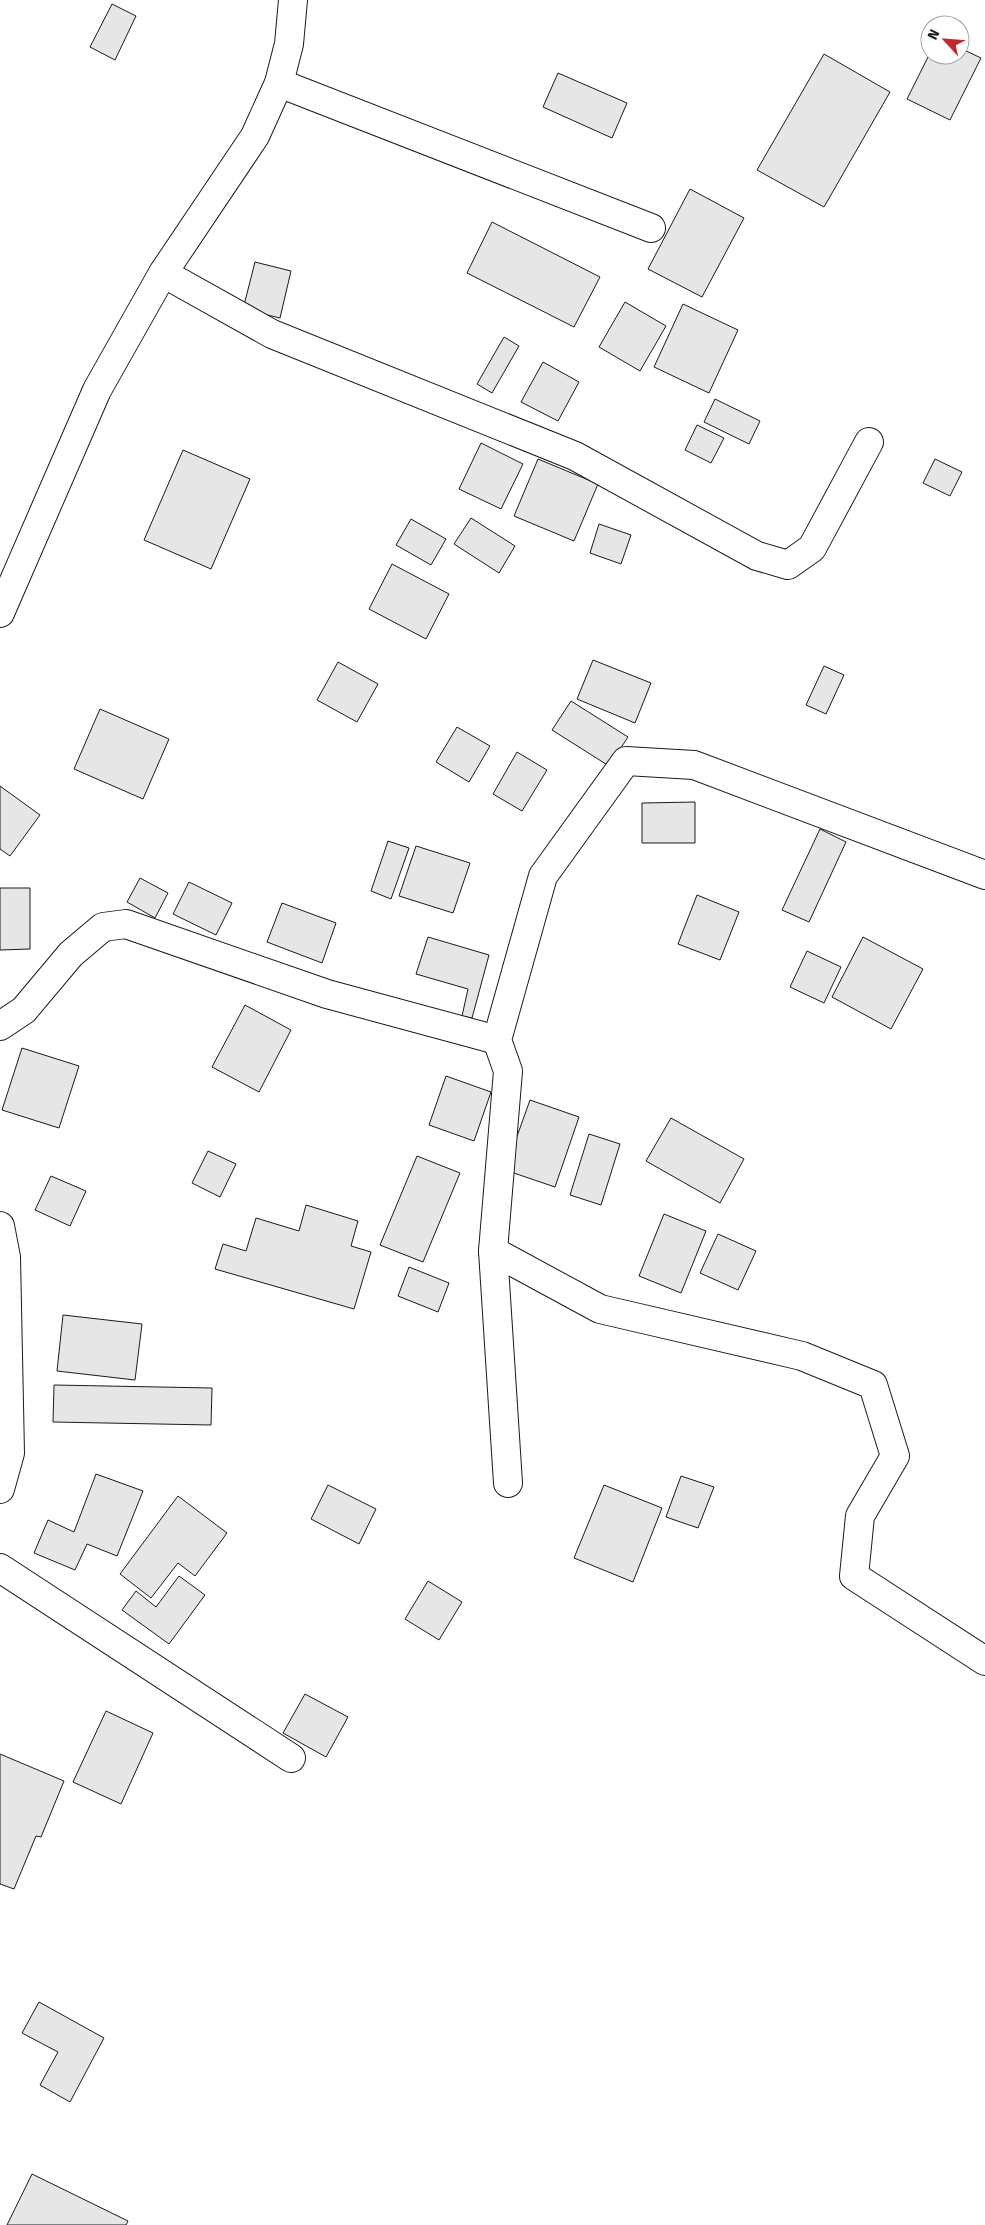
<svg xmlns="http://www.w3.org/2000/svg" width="985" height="2225" font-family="'Fira Sans',sans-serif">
  <rect width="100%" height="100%" fill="#fff"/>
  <g fill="#e6e6e6" stroke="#1a1a1a">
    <polygon points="112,4 136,16 115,60 90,47"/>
    <polygon points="960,48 981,58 950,120 907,99 930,53 930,55 960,55"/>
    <polygon points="824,54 890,92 824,207 757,170"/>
    <polygon points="558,73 627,103 612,138 543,107"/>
    <polygon points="690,189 744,218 702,297 648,269"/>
    <polygon points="492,222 600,277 574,327 467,273"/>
    <polygon points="255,262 291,271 280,318 243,309"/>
    <polygon points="625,302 666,326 640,371 599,347"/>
    <polygon points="683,304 738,330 709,393 654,367"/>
    <polygon points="504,337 519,346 492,393 477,384"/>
    <polygon points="543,362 579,382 558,421 521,402"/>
    <polygon points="715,399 760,421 749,444 704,422"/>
    <polygon points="697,425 724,438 711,463 685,450"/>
    <polygon points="481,443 523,464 501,509 459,489"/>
    <polygon points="183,450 250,479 211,569 144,540"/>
    <polygon points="538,459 598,484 574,541 514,516"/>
    <polygon points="935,459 962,472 950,496 923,483"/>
    <polygon points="471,518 515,546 499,573 454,544"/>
    <polygon points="411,519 446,539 431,565 396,545"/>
    <polygon points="599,524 631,535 621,564 590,553"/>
    <polygon points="392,564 449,594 426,639 369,609"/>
    <polygon points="593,660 651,683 635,723 577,699"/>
    <polygon points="338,662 378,684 357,722 317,700"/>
    <polygon points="824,666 844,675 826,714 806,705"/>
    <polygon points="571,701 628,737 609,766 552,730"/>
    <polygon points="100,709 169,739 143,799 74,769"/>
    <polygon points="457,727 490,746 469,782 436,762"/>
    <polygon points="517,752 547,770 522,811 493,794"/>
    <polygon points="0,786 40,815 10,856 0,849"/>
    <polygon points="695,802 695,843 642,843 642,803"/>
    <polygon points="820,829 846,842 809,922 782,910"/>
    <polygon points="388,841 409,848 391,899 371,891"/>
    <polygon points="416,846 470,863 453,913 399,896"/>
    <polygon points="140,878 168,893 155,918 127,902"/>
    <polygon points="189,882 232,903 216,935 173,914"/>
    <polygon points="0,888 30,888 30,949 0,950"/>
    <polygon points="697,895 739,912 720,960 678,944"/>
    <polygon points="282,903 336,923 322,963 267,942"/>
    <polygon points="428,937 489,955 472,1018 462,1016 468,989 416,974"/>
    <polygon points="863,937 923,969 891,1029 832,997"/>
    <polygon points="807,951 841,967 824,1003 790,987"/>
    <polygon points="245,1005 291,1030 259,1092 212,1067"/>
    <polygon points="22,1048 79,1066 59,1128 2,1110"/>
    <polygon points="446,1076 491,1092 474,1141 429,1125"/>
    <polygon points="530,1100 579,1117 555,1187 505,1170"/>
    <polygon points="671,1118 744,1159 720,1203 646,1161"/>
    <polygon points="589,1134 620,1144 601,1205 570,1195"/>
    <polygon points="208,1151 236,1164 220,1197 192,1183"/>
    <polygon points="417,1156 460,1173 423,1262 380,1245"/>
    <polygon points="51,1176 86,1191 70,1226 35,1210"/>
    <polygon points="306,1205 358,1221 351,1246 371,1252 354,1309 215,1269 223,1244 246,1251 256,1218 299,1231"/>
    <polygon points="664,1214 706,1231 681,1293 639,1276"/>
    <polygon points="718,1234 756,1251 738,1290 700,1273"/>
    <polygon points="409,1267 449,1283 438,1312 398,1296"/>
    <polygon points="63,1315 142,1324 135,1380 57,1371"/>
    <polygon points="54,1385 212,1388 211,1425 53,1422"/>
    <polygon points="96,1474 143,1491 117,1556 87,1544 75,1570 34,1553 48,1520 74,1532"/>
    <polygon points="681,1476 714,1487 698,1528 666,1517"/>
    <polygon points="328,1485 376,1509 359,1544 311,1519"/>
    <polygon points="604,1485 662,1508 633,1582 574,1558"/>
    <polygon points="178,1496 227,1533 195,1576 178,1563 151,1598 120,1574"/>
    <polygon points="179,1576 205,1595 169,1644 122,1610 136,1591 156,1607"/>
    <polygon points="428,1581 462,1602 439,1640 405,1619"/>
    <polygon points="305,1694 348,1717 326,1757 283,1733"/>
    <polygon points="106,1711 153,1733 121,1804 73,1782"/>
    <polygon points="0,1754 64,1781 41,1837 36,1836 14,1889 0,1884"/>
    <polygon points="39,2002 104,2038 70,2102 40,2085 58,2052 22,2033"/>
    <polygon points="32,2174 128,2221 126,2225 7,2225"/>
  </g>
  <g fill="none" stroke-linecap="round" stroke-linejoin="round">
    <defs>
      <g id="street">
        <polyline points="279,83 651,228"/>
        <polyline points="163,273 272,334 575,456 757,556 788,565 812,548 869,442"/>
        <polyline points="0,613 97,390 163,273 255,136 279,83 289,44 293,0"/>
        <polyline points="0,1026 24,1010 71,954 103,927 126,924 327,994 497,1040"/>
        <polyline points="493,1251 600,1309 802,1356 873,1385 895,1456 860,1516 854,1576 985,1661"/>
        <polyline points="508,1483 493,1251 508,1071 497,1040 543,876 626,761 694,765 985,875"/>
        <polyline points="0,1568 291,1758"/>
      </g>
      <polyline id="secondary" points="0,1226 6,1257 10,1453 0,1489"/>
    </defs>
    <use href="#street" stroke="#1a1a1a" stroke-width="30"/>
    <use href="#secondary" stroke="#1a1a1a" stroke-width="30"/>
    <use href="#street" stroke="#fff" stroke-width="28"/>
    <use href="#secondary" stroke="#fff" stroke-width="28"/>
  </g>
  <g transform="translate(945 40) rotate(296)"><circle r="24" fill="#ffffff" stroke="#a3a3a3"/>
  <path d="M0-4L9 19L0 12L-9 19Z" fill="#c62828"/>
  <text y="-8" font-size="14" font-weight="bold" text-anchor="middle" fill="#1a1a1a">N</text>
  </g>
</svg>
